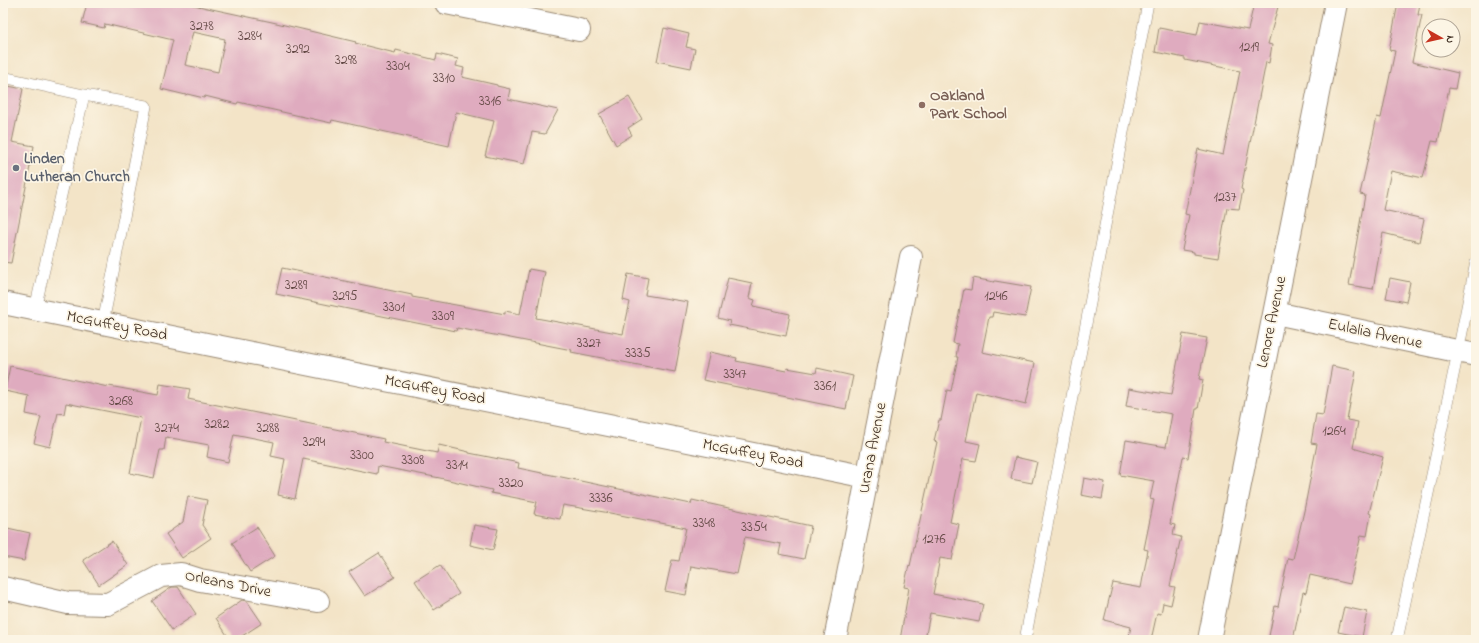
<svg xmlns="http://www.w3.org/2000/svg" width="1479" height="643" font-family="'Indie Flower',sans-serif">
  <rect width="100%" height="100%" fill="#fcf5e5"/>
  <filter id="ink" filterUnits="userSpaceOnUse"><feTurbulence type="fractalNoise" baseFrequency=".025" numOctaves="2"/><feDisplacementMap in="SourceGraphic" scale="8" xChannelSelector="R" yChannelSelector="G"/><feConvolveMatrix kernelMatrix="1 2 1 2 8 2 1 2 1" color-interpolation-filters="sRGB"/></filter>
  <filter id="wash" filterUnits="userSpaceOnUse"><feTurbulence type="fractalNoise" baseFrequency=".012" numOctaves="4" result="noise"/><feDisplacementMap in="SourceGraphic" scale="16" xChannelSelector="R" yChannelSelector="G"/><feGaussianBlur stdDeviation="0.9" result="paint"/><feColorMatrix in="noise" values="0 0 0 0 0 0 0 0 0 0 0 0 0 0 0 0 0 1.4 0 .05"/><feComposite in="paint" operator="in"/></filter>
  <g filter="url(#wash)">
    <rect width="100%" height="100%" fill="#f3e4c7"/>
    <g id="blocks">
      <g fill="#dfabbf" fill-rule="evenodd">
        <path d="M87,3H184L272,22L356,42L355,43L395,53L396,50L436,60L437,54L458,59L456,66L464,68L462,77L497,85V86L510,89L508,99L558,110L545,134L532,132L524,164L485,156L494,121L456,112L449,146L332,120L331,123L238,102L237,104L205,96L204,98L187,94L186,95L161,89L173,40L105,24L104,28L82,23ZM193,32L225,39L218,72L185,65Z"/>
        <polygon points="1254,3 1279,3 1268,44 1272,45 1269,63 1266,62 1241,189 1243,190 1239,209 1227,208 1218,258 1194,254 1194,252 1182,250 1189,215 1185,214 1198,149 1223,155 1240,71 1185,60 1185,58 1155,52 1159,28 1197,35 1200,21 1248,30"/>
        <polygon points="1398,3 1420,3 1418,15 1422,15 1412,62 1458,73 1455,89 1449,88 1438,142 1432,141 1423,178 1391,171 1383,210 1424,219 1419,242 1383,233 1373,289 1349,285 1365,195 1360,194 1377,117 1381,118 1395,51 1389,50"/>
        <polygon points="664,28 689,34 686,47 695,49 691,68 657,61"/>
        <polygon points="3,85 23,89 12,142 34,146 11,263 3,262"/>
        <polygon points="629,97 642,119 628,128 632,135 616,145 599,114"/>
        <polygon points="282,268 412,295 412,297 505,314 505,311 520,314 529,269 545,272 536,318 623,334 630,302 623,300 628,274 648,278 645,295 688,302 675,372 571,352 572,350 505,337 457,328 456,331 387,317 276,294"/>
        <polygon points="728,278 752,283 749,298 755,300 753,306 790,314 786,336 729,325 730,321 718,318"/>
        <polygon points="973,278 994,282 995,281 1031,287 1025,317 993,312 992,317 989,317 982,352 1035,363 1026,404 976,392 966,441 980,444 976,461 963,459 950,522 959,524 952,560 940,558 933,594 983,604 979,622 930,613 925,640 900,640 909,588 904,587 909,565 910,566 937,442 934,441 939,420 941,420 947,390 951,391 958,357 956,357 958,344 953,343 957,323 964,289 971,290"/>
        <polygon points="1390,278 1410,282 1406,302 1386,298"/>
        <polygon points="1183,334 1207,338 1199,379 1203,380 1198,409 1196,409 1188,458 1183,457 1170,524 1175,525 1173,535 1181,537 1170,586 1175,587 1171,605 1163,603 1161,614 1157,613 1151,640 1128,640 1131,627 1104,620 1113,583 1141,588 1148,550 1144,549 1154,500 1150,499 1154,481 1120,475 1126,440 1166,447 1172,414 1126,406 1129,388 1171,395"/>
        <polygon points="710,352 737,358 736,361 786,371 787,368 816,373 817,368 853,376 846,409 703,380"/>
        <polygon points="10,366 108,387 109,386 158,395 160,384 190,389 188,399 384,439 383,442 437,453 439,445 469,452 469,453 519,463 518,468 691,504 692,500 811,526 804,559 779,554 781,544 745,537 737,574 691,566 686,595 665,591 672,560 679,561 686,528 610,513 563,505 560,519 534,514 537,502 491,493 492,490 440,478 378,466 377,474 303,459 295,499 278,495 285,459 271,456 274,442 234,434 228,462 207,457 209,445 166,437 164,450 160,450 154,478 130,473 141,418 66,403 64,414 58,413 50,447 34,443 41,417 26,414 29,396 5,391"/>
        <polygon points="1332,366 1356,371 1347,420 1358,422 1353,448 1383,457 1369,513 1371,514 1367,536 1361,535 1350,584 1310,575 1306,593 1303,592 1293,640 1269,636 1275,606 1278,607 1288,558 1293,559 1304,511 1317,444 1311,443 1316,414 1323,415"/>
        <polygon points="1015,457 1037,462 1032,483 1011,479"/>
        <polygon points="1084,478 1105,482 1102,499 1081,495"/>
        <polygon points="188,496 207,500 202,525 211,538 182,558 166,534 183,522"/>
        <polygon points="474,525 498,529 493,550 470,545"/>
        <polygon points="3,527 30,533 24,561 3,557"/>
        <polygon points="257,527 275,556 250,572 232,543"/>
        <polygon points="112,541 128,565 99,585 83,560"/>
        <polygon points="379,553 395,577 365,596 349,572"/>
        <polygon points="440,565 459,594 434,610 415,581"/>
        <polygon points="172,587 178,587 196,614 172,630 152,601"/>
        <polygon points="242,600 247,601 262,623 236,640 230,640 216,618"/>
        <polygon points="1344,607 1367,612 1362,637 1338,632"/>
      </g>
    </g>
  </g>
  <g filter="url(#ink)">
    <use href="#blocks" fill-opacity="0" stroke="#978772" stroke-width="1"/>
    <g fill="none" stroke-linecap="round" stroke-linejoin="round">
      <defs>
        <g id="lane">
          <polyline points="3,77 84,95"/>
          <polyline points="35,309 84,95 146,106 103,323"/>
          <polyline points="1025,640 1148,3"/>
          <polyline points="1397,640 1458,352 1476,262"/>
        </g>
        <g id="street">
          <polyline points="446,3 579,30"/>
          <polyline points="3,303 867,477"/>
          <polyline points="1275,313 1476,355"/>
          <polyline points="3,588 68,603 108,604 161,576 181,574 200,580 318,601"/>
          <polyline points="835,640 911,257"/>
          <polyline points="1209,640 1336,3"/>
        </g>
      </defs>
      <use href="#lane" stroke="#978772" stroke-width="12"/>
      <use href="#street" stroke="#978772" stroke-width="24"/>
      <use href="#lane" stroke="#fff" stroke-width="11"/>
      <use href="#street" stroke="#fff" stroke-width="22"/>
    </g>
  </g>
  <circle fill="#8d6e63" stroke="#fcf5e5" stroke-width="1.5" cx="922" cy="105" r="4"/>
  <circle fill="#6b7280" stroke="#fcf5e5" stroke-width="1.5" cx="16" cy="168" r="4"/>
  <g text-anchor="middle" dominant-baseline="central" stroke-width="3.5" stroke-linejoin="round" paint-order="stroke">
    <g font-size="14" fill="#644a46">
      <text x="202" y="26">3278</text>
      <text x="250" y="36">3284</text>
      <text x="1249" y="47">1219</text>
      <text x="298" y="49">3292</text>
      <text x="346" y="60">3298</text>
      <text x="398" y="66">3304</text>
      <text x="444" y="78">3310</text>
      <text x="490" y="101">3316</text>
      <text x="1225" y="197">1237</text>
      <text x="296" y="285">3289</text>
      <text x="345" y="296">3295</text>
      <text x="996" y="296">1246</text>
      <text x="394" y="307">3301</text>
      <text x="443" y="316">3309</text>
      <text x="589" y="343">3327</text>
      <text x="638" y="353">3335</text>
      <text x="735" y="374">3347</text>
      <text x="825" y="386">3361</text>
      <text x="121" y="401">3268</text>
      <text x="217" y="424">3282</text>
      <text x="167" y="428">3274</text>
      <text x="268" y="428">3288</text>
      <text x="1334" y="431">1264</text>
      <text x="314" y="442">3294</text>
      <text x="362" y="455">3300</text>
      <text x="413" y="460">3308</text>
      <text x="457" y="465">3314</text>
      <text x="511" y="483">3320</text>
      <text x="601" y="498">3336</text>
      <text x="704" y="523">3348</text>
      <text x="754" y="527">3354</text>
      <text x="934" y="539">1276</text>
    </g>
    <g font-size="16" font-weight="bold" fill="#785e54" stroke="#fcf5e5" text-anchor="start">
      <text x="930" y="96">Oakland<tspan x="930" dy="18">Park School</tspan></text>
    </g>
    <g font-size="16" font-weight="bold" fill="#5b616d" stroke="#fcf5e5" text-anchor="start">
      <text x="24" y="159">Linden<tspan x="24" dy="18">Lutheran Church</tspan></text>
    </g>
    <g font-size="16" fill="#3b2a1e" stroke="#fcf5e5">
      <text transform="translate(1272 322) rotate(-78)">Lenore Avenue</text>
      <text transform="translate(117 326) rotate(11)">McGuffey Road</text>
      <text transform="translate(1375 334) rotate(12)">Eulalia Avenue</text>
      <text transform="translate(435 390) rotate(11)">McGuffey Road</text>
      <text transform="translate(873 448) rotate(-79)">Urana Avenue</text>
      <text transform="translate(753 454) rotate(11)">McGuffey Road</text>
      <text transform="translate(228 584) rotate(11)">Orleans Drive</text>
    </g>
  </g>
  <rect width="1479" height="643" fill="none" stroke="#fcf5e5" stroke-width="16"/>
  <g transform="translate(1441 38) rotate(98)"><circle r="19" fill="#fcf5e5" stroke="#afa495"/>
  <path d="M0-3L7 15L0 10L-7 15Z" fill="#c8321e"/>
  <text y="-6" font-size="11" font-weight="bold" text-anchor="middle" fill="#3b2a1e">N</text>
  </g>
</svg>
